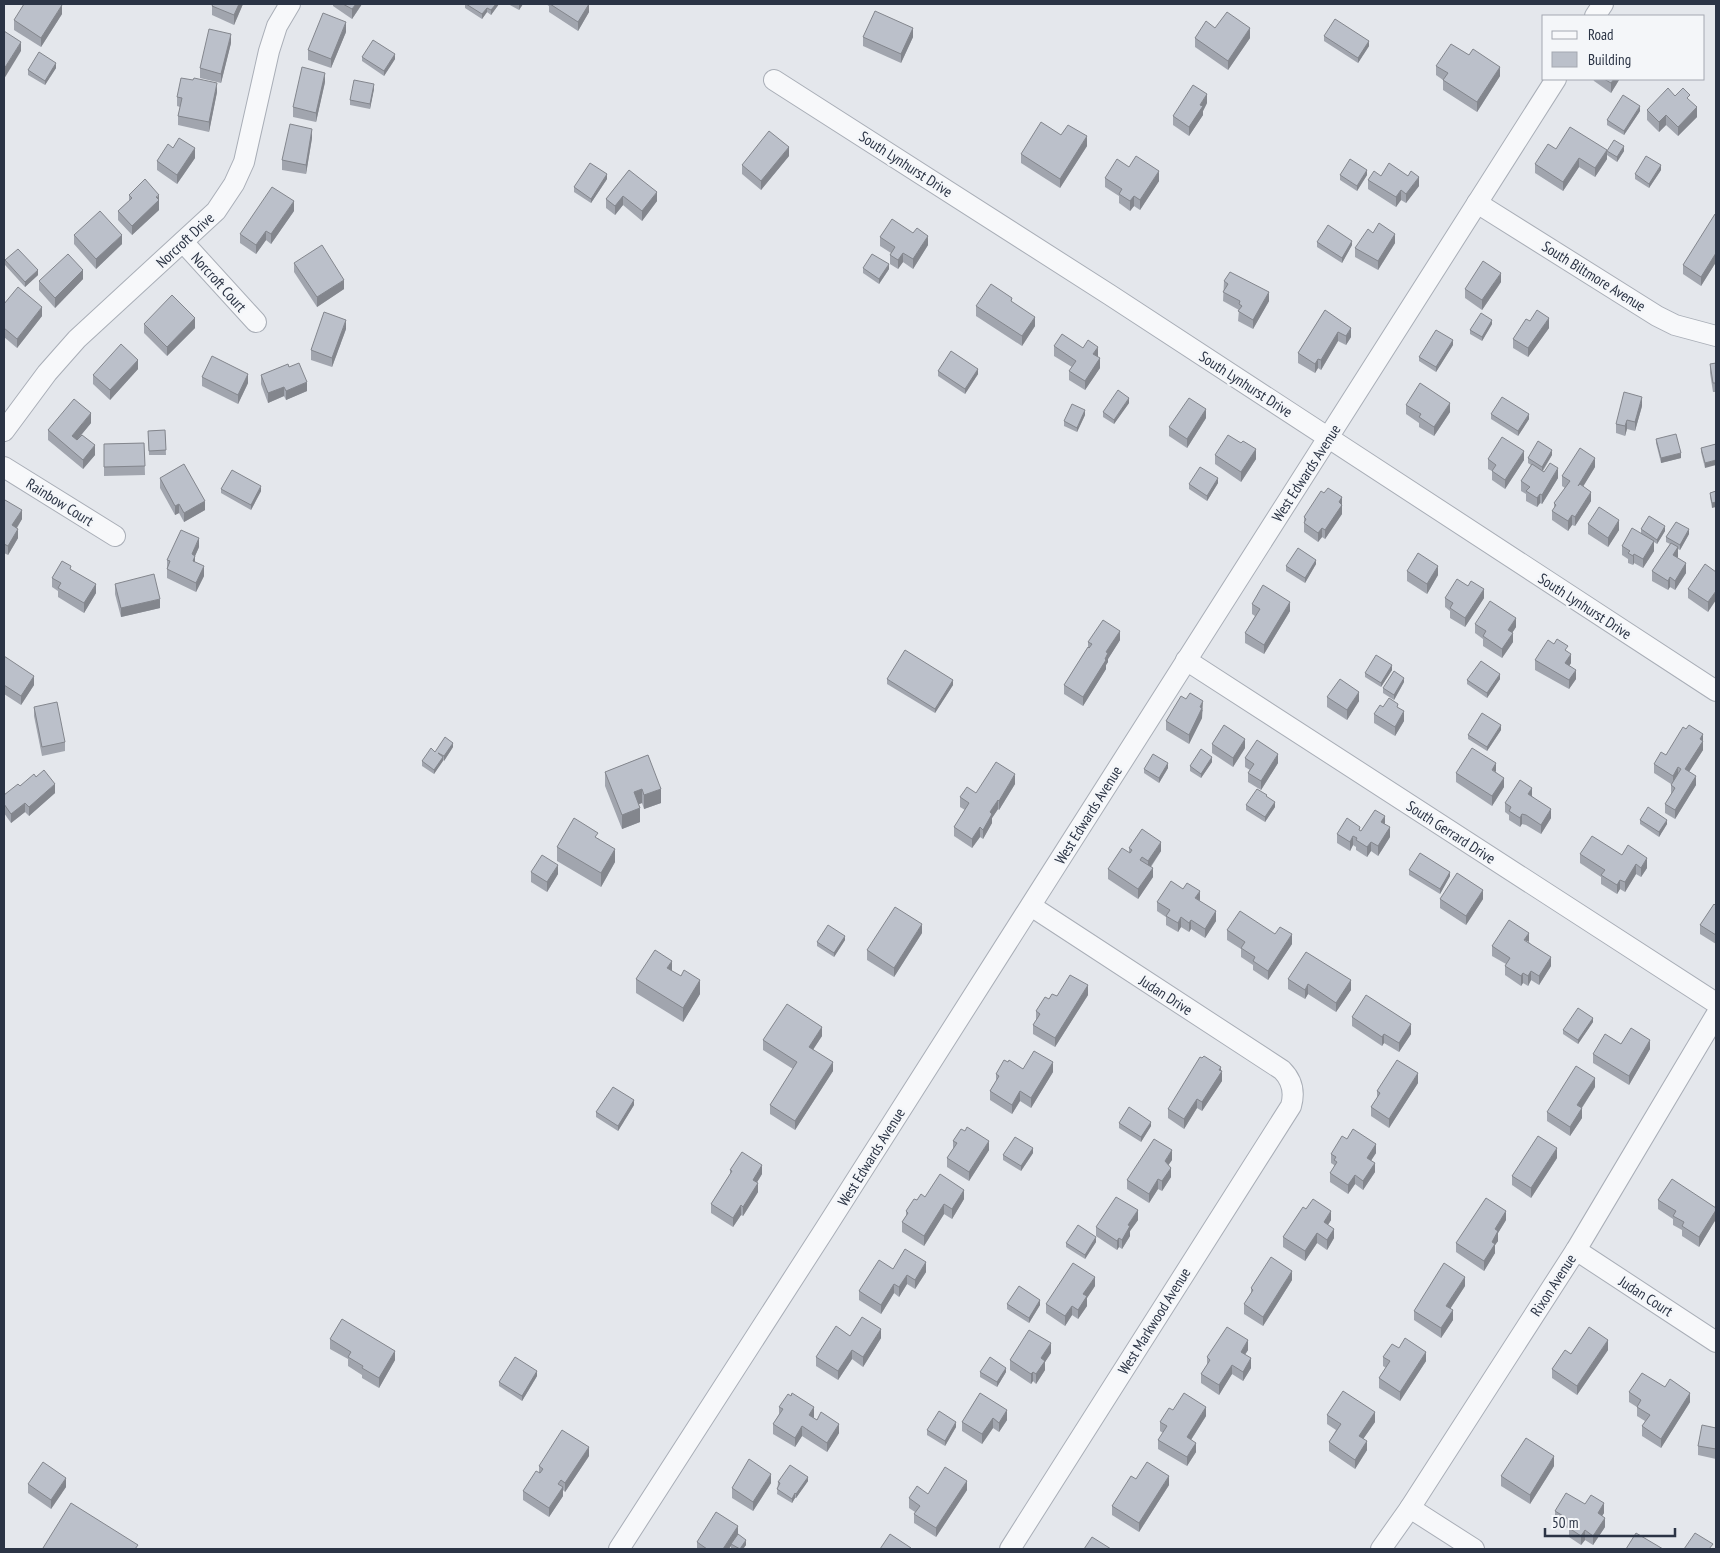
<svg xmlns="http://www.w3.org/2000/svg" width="1720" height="1553" font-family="'PT Sans Narrow',sans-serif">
  <rect width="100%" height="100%" fill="#e4e7ec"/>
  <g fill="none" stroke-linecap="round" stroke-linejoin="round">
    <defs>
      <g id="minor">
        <polyline points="1595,16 1603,4"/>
        <polyline points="774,80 1110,295 1716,691"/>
        <polyline points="1477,203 1657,316 1675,325 1716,336"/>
        <polyline points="183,242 256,322"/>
        <polyline points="4,431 47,373 77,339 216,211 234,184 244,162 269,51 277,26 290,4"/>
        <polyline points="4,467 115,536"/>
        <polyline points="1186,660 1716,1003"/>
        <polyline points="1576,1250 1716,1342"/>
        <polyline points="1410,1508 1474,1549"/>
        <polyline points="619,1549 825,1229 1556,79"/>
        <path d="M1010,1549L1291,1106C1295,1092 1292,1080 1282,1070L1031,906"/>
        <polyline points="1381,1549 1410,1508 1576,1250 1716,1015"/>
      </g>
    </defs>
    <use href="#minor" stroke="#a9aeb7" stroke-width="22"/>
    <use href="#minor" stroke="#f7f8fa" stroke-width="20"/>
  </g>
  <g fill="#a1a5ae">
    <polygon points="243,4 234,25 212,15 212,6"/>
    <polygon points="333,4 362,4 352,19 333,6"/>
    <polygon points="465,4 499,4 491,15 487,12 482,19 465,8"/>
    <polygon points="508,4 523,4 519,10"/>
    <polygon points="546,4 589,4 589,12 578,31 549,12 549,6"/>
    <polygon points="62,14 41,47 14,30 14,20"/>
    <polygon points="1215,28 1250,38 1228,70 1195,47 1195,38"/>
    <polygon points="346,32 331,68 308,60 308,50"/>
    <polygon points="1324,36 1369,46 1358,63 1324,41"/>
    <polygon points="863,37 913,37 901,63 863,46"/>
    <polygon points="231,43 221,83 200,78 200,68"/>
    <polygon points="362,57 395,59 384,76 362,61"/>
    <polygon points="1436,66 1500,76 1477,112 1443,90 1443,80 1436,75"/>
    <polygon points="56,68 45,85 28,75 28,70"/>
    <polygon points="1593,79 1619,79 1619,80 1611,93 1594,81"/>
    <polygon points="325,82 316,122 293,117 293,107"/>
    <polygon points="374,89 370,109 350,105 350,100"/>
    <polygon points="217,92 209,132 178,125 178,116 180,107 177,106 177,97"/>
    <polygon points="1675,96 1690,101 1697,117 1678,136 1666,125 1659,132 1647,120 1647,110"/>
    <polygon points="1207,103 1203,111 1203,115 1189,136 1173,125 1173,116"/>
    <polygon points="1640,111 1624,135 1607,125 1607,120"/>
    <polygon points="1061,135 1087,146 1060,188 1021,163 1021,154"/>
    <polygon points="312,138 306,174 282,170 282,160"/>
    <polygon points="173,148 195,158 177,184 157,170 157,161"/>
    <polygon points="1556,149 1607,159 1595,177 1579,167 1563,191 1535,173 1535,164"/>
    <polygon points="1607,151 1624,151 1617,162 1607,155"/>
    <polygon points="789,156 761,190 742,174 742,165"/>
    <polygon points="629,170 657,201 642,221 623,205 615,215 606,208 606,199"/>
    <polygon points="1661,170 1649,188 1635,179 1635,174"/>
    <polygon points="1340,175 1367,175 1357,191 1340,180"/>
    <polygon points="1381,176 1419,186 1406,203 1401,200 1396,207 1368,189 1368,180"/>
    <polygon points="1105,178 1159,181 1140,210 1134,206 1130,211 1119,203 1119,196 1105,187"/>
    <polygon points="607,179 591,203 574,192 574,187"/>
    <polygon points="129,195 159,204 159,210 132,235 118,220 118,211 129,201"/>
    <polygon points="294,211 271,244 266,240 256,254 240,243 240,234"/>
    <polygon points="1716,215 1716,262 1701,286 1683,274 1683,265"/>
    <polygon points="1373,233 1395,243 1378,270 1355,257 1355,248"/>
    <polygon points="74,235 122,244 96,269 74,244"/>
    <polygon points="880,237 928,245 913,269 903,262 898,269 890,264 890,255 891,253 880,246"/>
    <polygon points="1317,242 1352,245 1342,263 1317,247"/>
    <polygon points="5,260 38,275 25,287 5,265"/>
    <polygon points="294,263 344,289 317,307 294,272"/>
    <polygon points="863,268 889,269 879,284 863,273"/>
    <polygon points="83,279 55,308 39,290 39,281"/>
    <polygon points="1224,281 1269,301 1253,329 1238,321 1239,310 1223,301"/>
    <polygon points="1501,282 1482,310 1465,298 1465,289"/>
    <polygon points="1012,302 1035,326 1022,346 976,316 976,306"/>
    <polygon points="4,304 42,316 17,348 4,337"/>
    <polygon points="1325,310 1351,337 1346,345 1338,341 1321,370 1318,368 1315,373 1298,363 1298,353"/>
    <polygon points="1530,321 1549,328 1528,357 1513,348 1513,339"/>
    <polygon points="144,324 195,328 167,356 144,333"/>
    <polygon points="1492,324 1482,341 1470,334 1470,330"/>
    <polygon points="346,329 332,367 311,360 311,350"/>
    <polygon points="1453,345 1436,372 1419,361 1419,357"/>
    <polygon points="1054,346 1083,348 1098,356 1100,368 1085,390 1069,380 1069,371 1072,367 1054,356"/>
    <polygon points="1716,363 1716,392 1713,392 1710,373 1710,364"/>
    <polygon points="289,367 307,391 286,400 284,396 268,403 261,384 261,375"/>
    <polygon points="138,369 110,400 93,384 93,375"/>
    <polygon points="938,371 978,374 965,394 938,376"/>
    <polygon points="202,377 248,383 238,404 202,386"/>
    <polygon points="1129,403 1114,424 1103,417 1103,412"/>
    <polygon points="1406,405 1450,412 1434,436 1419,427 1419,423 1406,414"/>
    <polygon points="1642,406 1635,431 1627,429 1625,436 1616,433 1616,424"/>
    <polygon points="1491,414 1529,419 1518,436 1491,419"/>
    <polygon points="1085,415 1077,432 1064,426 1064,421"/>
    <polygon points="1206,418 1187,448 1169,436 1169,427"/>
    <polygon points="91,423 77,440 95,455 83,469 48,440 48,430"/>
    <polygon points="165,430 166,455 149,455 148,431"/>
    <polygon points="1656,439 1681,458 1661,463 1656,443"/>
    <polygon points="144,443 145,475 104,476 104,444"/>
    <polygon points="1716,444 1705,468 1701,452 1701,448"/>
    <polygon points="1215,455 1256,459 1241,482 1215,464"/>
    <polygon points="1552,455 1543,471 1558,478 1542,504 1540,503 1537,507 1526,501 1526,494 1521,491 1521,481 1531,465 1528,463 1528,458"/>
    <polygon points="1488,459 1524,460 1505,489 1492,480 1492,471 1488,469"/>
    <polygon points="1595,467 1583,486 1591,501 1575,526 1572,525 1568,531 1552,520 1552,511 1554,508 1554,503 1565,488 1562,486 1562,476"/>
    <polygon points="160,478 205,510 184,522 179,513 175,515 160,488"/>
    <polygon points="1218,483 1207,501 1189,489 1189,484"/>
    <polygon points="221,489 261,491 251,510 221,493"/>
    <polygon points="1716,491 1712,508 1710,497 1710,493"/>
    <polygon points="1324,493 1342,497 1342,514 1325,539 1322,537 1318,542 1304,532 1304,517"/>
    <polygon points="4,502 22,519 17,528 18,538 8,555 4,553"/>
    <polygon points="1588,524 1619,530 1608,547 1588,534"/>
    <polygon points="1641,529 1665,531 1657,544 1654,542 1654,551 1643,568 1634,563 1633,565 1628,563 1628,559 1622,555 1622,546 1641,533"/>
    <polygon points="1689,534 1680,550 1678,549 1677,558 1686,573 1675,590 1670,587 1668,590 1652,581 1652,571 1670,544 1666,542 1666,537"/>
    <polygon points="199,547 195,556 195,563 204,576 196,592 167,578 167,560"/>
    <polygon points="1316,564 1305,583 1286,571 1286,566"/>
    <polygon points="71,570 96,593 84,613 58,597 58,591 52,587 52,578"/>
    <polygon points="1407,571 1438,575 1427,594 1407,581"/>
    <polygon points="1716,572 1708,612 1688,598 1688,589"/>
    <polygon points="115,584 160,608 121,617 115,594"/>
    <polygon points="1445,598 1484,598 1465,627 1450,618 1450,611 1445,607"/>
    <polygon points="1252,604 1290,611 1264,654 1245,643 1245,633 1255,616 1252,614"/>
    <polygon points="1475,624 1516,627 1512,633 1513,642 1502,658 1483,646 1483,639 1475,633"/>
    <polygon points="1120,640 1108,659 1108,662 1106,665 1106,669 1083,706 1064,694 1064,685 1088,647 1088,642"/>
    <polygon points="1554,644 1568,652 1571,663 1569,666 1576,679 1569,689 1535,670 1535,660"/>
    <polygon points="4,656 34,685 21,705 4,694"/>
    <polygon points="1392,670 1381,687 1365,677 1365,673"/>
    <polygon points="887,679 953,685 935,713 887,684"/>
    <polygon points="1500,679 1487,698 1467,684 1467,680"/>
    <polygon points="1404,682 1394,700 1383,693 1383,688"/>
    <polygon points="1327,697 1359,701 1347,720 1327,707"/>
    <polygon points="1186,699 1203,710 1202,712 1202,718 1189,744 1166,730 1166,721"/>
    <polygon points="34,707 65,742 65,751 42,756 34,716"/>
    <polygon points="1383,707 1404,721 1395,736 1374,723 1374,714"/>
    <polygon points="1686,729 1703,734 1703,750 1689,772 1696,785 1675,819 1665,813 1665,804 1671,794 1671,784 1654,773 1654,764 1666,755"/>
    <polygon points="1501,730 1487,751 1468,739 1468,735"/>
    <polygon points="1212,744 1245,748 1233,767 1212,753"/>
    <polygon points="453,747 444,761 443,760 434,774 422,766 422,761 435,752"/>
    <polygon points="648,755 661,803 644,809 642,803 639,804 640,822 622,829 605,786 605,772"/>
    <polygon points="1245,758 1278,763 1261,790 1248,782 1248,773 1250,770 1245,767"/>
    <polygon points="1212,762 1201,778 1190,771 1190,766"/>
    <polygon points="1168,768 1159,783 1144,773 1144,769"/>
    <polygon points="1496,772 1504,787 1492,806 1456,782 1456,773"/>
    <polygon points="36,777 55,793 29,816 25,812 11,823 4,813 4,795"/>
    <polygon points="1015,784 999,810 998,809 992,818 992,823 983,839 980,837 972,848 954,836 954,827 965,810 960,807 960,797"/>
    <polygon points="1532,796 1551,818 1541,834 1526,825 1522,824 1520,827 1509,820 1509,815 1505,812 1505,803"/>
    <polygon points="1267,797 1275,807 1265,822 1246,810 1246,805"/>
    <polygon points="1640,820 1667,824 1659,837 1640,824"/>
    <polygon points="1385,824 1390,837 1378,856 1371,851 1367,857 1356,850 1356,847 1353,845 1350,851 1337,843 1337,834 1361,831"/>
    <polygon points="598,838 615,862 601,887 557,861 557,847"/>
    <polygon points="1129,848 1161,851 1151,867 1153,877 1138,899 1108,879 1108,869 1129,853"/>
    <polygon points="1580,854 1622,855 1647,868 1641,877 1636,874 1625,892 1620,889 1617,894 1601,884 1601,877 1580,863"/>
    <polygon points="1409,870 1450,876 1440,894 1409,875"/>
    <polygon points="531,872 558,874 547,892 531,882"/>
    <polygon points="1440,899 1483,899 1466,925 1440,908"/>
    <polygon points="1200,901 1216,921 1205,938 1191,929 1189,932 1181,927 1178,932 1166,925 1166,917 1157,911 1157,902"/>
    <polygon points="1716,906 1716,944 1700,934 1700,925"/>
    <polygon points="1227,930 1275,934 1292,944 1268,980 1253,970 1253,965 1241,957 1241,949 1227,940"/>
    <polygon points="922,933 894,977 867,960 867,950"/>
    <polygon points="845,940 834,957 817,946 817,942"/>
    <polygon points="1529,942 1551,966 1539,985 1531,980 1528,986 1523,983 1521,986 1505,975 1505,966 1506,964 1492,956 1492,946"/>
    <polygon points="672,971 700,994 683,1022 636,993 636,979"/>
    <polygon points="1288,979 1351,990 1336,1012 1308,994 1305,999 1288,989"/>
    <polygon points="1088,995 1055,1047 1033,1034 1033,1025 1036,1020 1036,1011 1049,999"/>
    <polygon points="1352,1017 1411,1034 1399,1052 1384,1043 1382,1046 1352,1026"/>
    <polygon points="1593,1022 1578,1044 1563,1034 1563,1030"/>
    <polygon points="822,1036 813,1049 833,1071 795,1130 770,1114 770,1105 793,1069 763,1050 763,1040"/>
    <polygon points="1621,1044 1650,1049 1629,1085 1593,1063 1593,1054"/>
    <polygon points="1008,1062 1023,1069 1053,1072 1031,1108 1020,1101 1012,1114 990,1100 990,1091 996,1081 996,1074"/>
    <polygon points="1221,1071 1222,1081 1202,1111 1197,1108 1184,1129 1168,1118 1168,1109"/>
    <polygon points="1418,1083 1389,1128 1371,1116 1371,1107 1377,1098 1377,1091"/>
    <polygon points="1595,1087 1582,1108 1582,1118 1570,1136 1547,1121 1547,1112"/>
    <polygon points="634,1105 618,1131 596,1117 596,1112"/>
    <polygon points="1119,1123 1151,1126 1141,1142 1119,1128"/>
    <polygon points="1347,1139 1376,1153 1371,1160 1375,1172 1363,1190 1355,1184 1348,1194 1330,1182 1330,1173 1334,1167 1334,1165 1331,1163 1331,1154"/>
    <polygon points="953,1141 989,1150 969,1181 947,1167 947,1158 953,1149"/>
    <polygon points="1033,1153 1021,1171 1003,1160 1003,1155"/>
    <polygon points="1557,1158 1531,1198 1512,1185 1512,1176"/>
    <polygon points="1172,1160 1168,1165 1171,1177 1162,1191 1158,1189 1149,1203 1127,1189 1127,1180"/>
    <polygon points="730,1170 762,1174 757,1182 758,1192 743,1216 741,1215 733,1227 711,1213 711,1204 730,1174"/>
    <polygon points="925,1197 964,1199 952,1219 944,1214 924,1246 902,1232 902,1222 906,1216 906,1211 917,1200"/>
    <polygon points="1658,1200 1716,1208 1716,1219 1699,1247 1682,1236 1682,1230 1673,1225 1673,1219 1658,1209"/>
    <polygon points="1306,1209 1331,1220 1328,1225 1334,1238 1327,1250 1317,1243 1305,1261 1283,1247 1283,1237"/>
    <polygon points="1138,1220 1130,1231 1130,1236 1122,1249 1119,1247 1117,1250 1096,1236 1096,1227"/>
    <polygon points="1506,1220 1498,1233 1498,1241 1495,1245 1495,1253 1484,1271 1456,1252 1456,1243"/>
    <polygon points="1096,1242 1085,1259 1066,1247 1066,1243"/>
    <polygon points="893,1269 926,1272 915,1289 907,1284 899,1297 894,1293 881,1314 859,1300 859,1291"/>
    <polygon points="1292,1280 1263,1326 1244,1314 1244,1304 1251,1293 1251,1288"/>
    <polygon points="1095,1286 1087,1298 1087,1306 1078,1319 1072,1315 1065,1326 1046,1313 1046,1304"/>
    <polygon points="1465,1286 1450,1309 1453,1320 1441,1338 1414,1320 1414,1311"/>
    <polygon points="1007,1304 1040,1305 1029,1323 1007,1309"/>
    <polygon points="850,1336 881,1338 863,1367 852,1359 838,1380 816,1366 816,1357"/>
    <polygon points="330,1339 395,1360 379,1388 362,1378 362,1375 348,1366 348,1359 330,1349"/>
    <polygon points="1248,1350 1245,1354 1251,1368 1243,1381 1232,1374 1219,1395 1201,1383 1201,1374 1207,1365 1207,1357"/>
    <polygon points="1608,1350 1577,1395 1552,1378 1552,1369 1571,1354"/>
    <polygon points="1051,1353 1045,1362 1045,1370 1036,1384 1033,1381 1031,1384 1010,1370 1010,1360"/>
    <polygon points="1383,1357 1426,1361 1400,1401 1379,1388 1379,1378 1386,1368 1383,1366"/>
    <polygon points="980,1372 1006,1372 997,1387 980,1377"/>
    <polygon points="537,1376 522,1401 499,1386 499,1382"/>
    <polygon points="1665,1387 1690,1402 1661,1448 1642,1436 1642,1426 1645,1421 1637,1416 1637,1407 1629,1402 1629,1392"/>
    <polygon points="980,1393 1007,1420 999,1432 993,1428 982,1444 962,1431 962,1422"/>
    <polygon points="779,1407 814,1417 813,1418 839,1433 827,1452 802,1436 795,1447 773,1434 773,1424 779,1414"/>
    <polygon points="1173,1410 1206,1416 1191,1440 1196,1452 1187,1466 1158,1449 1158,1440 1163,1433 1160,1431 1160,1422"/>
    <polygon points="1327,1415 1375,1422 1363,1439 1367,1450 1355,1469 1329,1451 1329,1442 1336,1430 1327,1424"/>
    <polygon points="956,1427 945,1446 927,1435 927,1430"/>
    <polygon points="1716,1428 1716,1459 1698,1455 1698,1446"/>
    <polygon points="589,1456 565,1492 563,1490 563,1496 549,1517 523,1500 523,1491 539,1473 539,1466"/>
    <polygon points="1554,1466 1530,1504 1501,1486 1501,1476"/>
    <polygon points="1136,1479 1169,1485 1139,1532 1112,1515 1112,1506"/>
    <polygon points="808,1481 796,1498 795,1498 792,1503 777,1494 778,1482"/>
    <polygon points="771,1483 753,1511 732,1498 732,1488"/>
    <polygon points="28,1484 66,1487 51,1509 28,1493"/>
    <polygon points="967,1490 936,1537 914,1523 914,1514 915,1512 909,1508 909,1498 928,1494"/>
    <polygon points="1585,1504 1604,1513 1602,1516 1605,1527 1593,1545 1585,1540 1581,1545 1569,1537 1569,1529 1555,1520 1555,1511"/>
    <polygon points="738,1535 746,1545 743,1549 731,1549 731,1545 729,1549 697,1549 697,1542"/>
  </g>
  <g fill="#83868d">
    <polygon points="239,4 243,4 234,25 234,15"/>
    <polygon points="356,4 362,4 352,19 352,9"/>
    <polygon points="496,4 499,4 491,15 491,10"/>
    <polygon points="519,4 523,4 519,10"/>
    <polygon points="589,4 589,12 578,31 578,22"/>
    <polygon points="62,5 62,14 41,47 41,38"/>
    <polygon points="487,8 487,12 482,19 482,14"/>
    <polygon points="346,22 346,32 331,68 331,59"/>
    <polygon points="913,28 913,37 901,63 901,54"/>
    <polygon points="1250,28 1250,38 1228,70 1228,61"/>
    <polygon points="231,34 231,43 221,83 221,74"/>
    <polygon points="1369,41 1369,46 1358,63 1358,58"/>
    <polygon points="21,42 21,51 4,79 4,69"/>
    <polygon points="395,54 395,59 384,76 384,71"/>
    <polygon points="56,63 56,68 45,85 45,81"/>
    <polygon points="1500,67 1500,76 1477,112 1477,102"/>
    <polygon points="325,73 325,82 316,122 316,113"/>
    <polygon points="1614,79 1619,79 1619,80 1611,93 1611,83"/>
    <polygon points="217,83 217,92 209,132 209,122"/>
    <polygon points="374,84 374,89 370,109 370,104"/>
    <polygon points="1207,94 1207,103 1203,111 1203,115 1189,136 1189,127 1200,105"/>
    <polygon points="1640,106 1640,111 1624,135 1624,131"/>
    <polygon points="1697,107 1697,117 1678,136 1678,127"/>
    <polygon points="1666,115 1666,125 1659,132 1659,122"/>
    <polygon points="312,129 312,138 306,174 306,165"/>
    <polygon points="1087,136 1087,146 1060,188 1060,179"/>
    <polygon points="1624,146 1624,151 1617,162 1617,157"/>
    <polygon points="789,147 789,156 761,190 761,181"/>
    <polygon points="195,148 195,158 177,184 177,175"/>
    <polygon points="1607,150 1607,159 1595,177 1595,168"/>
    <polygon points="1579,158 1579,167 1563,191 1563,182"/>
    <polygon points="1661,165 1661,170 1649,188 1649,184"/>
    <polygon points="1367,170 1367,175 1357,191 1357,186"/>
    <polygon points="1159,171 1159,181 1140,210 1140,200"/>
    <polygon points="607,174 607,179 591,203 591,199"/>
    <polygon points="1419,177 1419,186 1406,203 1406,194"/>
    <polygon points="1401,190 1401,200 1396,207 1396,197"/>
    <polygon points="657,192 657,201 642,221 642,211"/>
    <polygon points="159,195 159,210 132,235 132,226"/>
    <polygon points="623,196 623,205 615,215 615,206"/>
    <polygon points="1134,196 1134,206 1130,211 1130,201"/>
    <polygon points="294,201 294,211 271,244 271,234"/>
    <polygon points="266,231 266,240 256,254 256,245"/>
    <polygon points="1395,234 1395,243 1378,270 1378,261"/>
    <polygon points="122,235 122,244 96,269 96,259"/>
    <polygon points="928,236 928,245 913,269 913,259"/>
    <polygon points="1352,241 1352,245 1342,263 1342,258"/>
    <polygon points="903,253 903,262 898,269 898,260"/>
    <polygon points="1716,253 1716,262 1701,286 1701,277"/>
    <polygon points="889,264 889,269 879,284 879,279"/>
    <polygon points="38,270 38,275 25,287 25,282"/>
    <polygon points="83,270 83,279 55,308 55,298"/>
    <polygon points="1501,273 1501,282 1482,310 1482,300"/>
    <polygon points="344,280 344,289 317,307 317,297"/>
    <polygon points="1269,292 1269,301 1253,329 1253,320"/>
    <polygon points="42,307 42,316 17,348 17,339"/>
    <polygon points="1035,317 1035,326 1022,346 1022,336"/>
    <polygon points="195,318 195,328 167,356 167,347"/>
    <polygon points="1549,318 1549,328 1528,357 1528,348"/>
    <polygon points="346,320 346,329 332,367 332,358"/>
    <polygon points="1492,320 1492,324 1482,341 1482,337"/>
    <polygon points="1351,328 1351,337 1346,345 1346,336"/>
    <polygon points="1338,332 1338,341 1321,370 1321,360"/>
    <polygon points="1453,340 1453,345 1436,372 1436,367"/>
    <polygon points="1098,347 1098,356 1093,363 1093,354"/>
    <polygon points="1100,358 1100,368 1085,390 1085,381"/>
    <polygon points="1318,359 1318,368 1315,373 1315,364"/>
    <polygon points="138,360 138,369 110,400 110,390"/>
    <polygon points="978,369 978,374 965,394 965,389"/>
    <polygon points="248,374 248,383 238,404 238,395"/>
    <polygon points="307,382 307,391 286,400 286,391"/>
    <polygon points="284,387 284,396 268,403 268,393"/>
    <polygon points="1642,397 1642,406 1635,431 1635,422"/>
    <polygon points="1129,398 1129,403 1114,424 1114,420"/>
    <polygon points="1450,403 1450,412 1434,436 1434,427"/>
    <polygon points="1206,409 1206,418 1187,448 1187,439"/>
    <polygon points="1085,410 1085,415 1077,432 1077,428"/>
    <polygon points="91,413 91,423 72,446 72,436"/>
    <polygon points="1529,414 1529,419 1518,436 1518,431"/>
    <polygon points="1627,420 1627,429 1625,436 1625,426"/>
    <polygon points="95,445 95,455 83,469 83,460"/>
    <polygon points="1256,449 1256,459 1241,482 1241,472"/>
    <polygon points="1552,450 1552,455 1542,471 1542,467"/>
    <polygon points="1524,451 1524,460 1505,489 1505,480"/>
    <polygon points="1681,453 1681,458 1661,463 1661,458"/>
    <polygon points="1595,458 1595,467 1578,495 1578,486"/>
    <polygon points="1716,460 1716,465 1705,468 1705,463"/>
    <polygon points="1558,468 1558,478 1542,504 1542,495"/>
    <polygon points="1218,478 1218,483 1207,501 1207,496"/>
    <polygon points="261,486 261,491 251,510 251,505"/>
    <polygon points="1591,492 1591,501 1575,526 1575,517"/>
    <polygon points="1540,494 1540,503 1537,507 1537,498"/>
    <polygon points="1342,497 1342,514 1325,539 1325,530 1339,502"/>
    <polygon points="205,501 205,510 184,522 184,513"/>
    <polygon points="1716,502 1716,507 1712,508 1712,503"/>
    <polygon points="179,504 179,513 175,515 175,506"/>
    <polygon points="22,510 22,519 12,535 12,525"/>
    <polygon points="1572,515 1572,525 1568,531 1568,521"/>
    <polygon points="1619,520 1619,530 1608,547 1608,538"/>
    <polygon points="1665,526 1665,531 1657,544 1657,540"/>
    <polygon points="1322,528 1322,537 1318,542 1318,533"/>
    <polygon points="18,529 18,538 8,555 8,546"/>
    <polygon points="1689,529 1689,534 1680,550 1680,545"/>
    <polygon points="199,538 199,547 195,556 195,565 193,571 192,554"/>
    <polygon points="1654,541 1654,551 1643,568 1643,559"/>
    <polygon points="1678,547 1678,557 1673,564 1673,555"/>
    <polygon points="1634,554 1634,563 1633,565 1633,556"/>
    <polygon points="1316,560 1316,564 1305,583 1305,578"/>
    <polygon points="1686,563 1686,573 1675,590 1675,581"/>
    <polygon points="204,566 204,576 196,592 196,583"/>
    <polygon points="1438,566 1438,575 1427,594 1427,584"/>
    <polygon points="1670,577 1670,587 1668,590 1668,581"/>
    <polygon points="96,584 96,593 84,613 84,603"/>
    <polygon points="1484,589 1484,598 1465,627 1465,618"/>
    <polygon points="1716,591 1716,600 1708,612 1708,602"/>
    <polygon points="160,599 160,608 121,617 121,608"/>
    <polygon points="1290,602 1290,611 1264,654 1264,645"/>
    <polygon points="1516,618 1516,627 1508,639 1508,630"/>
    <polygon points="1120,631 1120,640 1108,659 1108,662 1106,665 1106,669 1083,706 1083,697 1105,659 1106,652"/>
    <polygon points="1513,633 1513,642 1502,658 1502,649"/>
    <polygon points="1571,654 1571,663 1565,673 1565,663"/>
    <polygon points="1392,665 1392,670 1381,687 1381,683"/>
    <polygon points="1576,670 1576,679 1569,689 1569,680"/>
    <polygon points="1500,674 1500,679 1487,698 1487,693"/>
    <polygon points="34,676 34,685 21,705 21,696"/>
    <polygon points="1404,678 1404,682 1394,700 1394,695"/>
    <polygon points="953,680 953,685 935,713 935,709"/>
    <polygon points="1359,692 1359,701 1347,720 1347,710"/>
    <polygon points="1203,701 1202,718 1189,744 1189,735 1200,707"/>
    <polygon points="1404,711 1404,721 1395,736 1395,727"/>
    <polygon points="1501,725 1501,730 1487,751 1487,747"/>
    <polygon points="1703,734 1703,750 1685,778 1685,769"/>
    <polygon points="1245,739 1245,748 1233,767 1233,758"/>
    <polygon points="453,743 453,747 444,761 444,756"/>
    <polygon points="1278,754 1278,763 1261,790 1261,781"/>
    <polygon points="443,757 443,761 434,774 434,770"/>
    <polygon points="1212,757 1212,762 1201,778 1201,774"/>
    <polygon points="1168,763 1168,768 1159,783 1159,778"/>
    <polygon points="1496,763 1496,772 1492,770"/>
    <polygon points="1678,767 1678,776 1673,785 1673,776"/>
    <polygon points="1015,774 1015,784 999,810 999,801"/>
    <polygon points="1696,776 1696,785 1675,819 1675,810"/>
    <polygon points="1504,778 1504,787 1492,806 1492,796"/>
    <polygon points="55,784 55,793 29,816 29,807"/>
    <polygon points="1532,788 1532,797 1528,794"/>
    <polygon points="642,789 642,803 634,806 634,792"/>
    <polygon points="661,789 661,803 644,809 644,795"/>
    <polygon points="998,800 998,809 992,818 992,823 983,839 983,830 990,812"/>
    <polygon points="1275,802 1275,807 1265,822 1265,817"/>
    <polygon points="25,803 25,812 11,823 11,814"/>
    <polygon points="640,808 640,822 622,829 622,815"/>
    <polygon points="1551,809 1551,818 1541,834 1541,825"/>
    <polygon points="1522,814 1522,824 1520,827 1520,818"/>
    <polygon points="1385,816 1385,826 1381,822"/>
    <polygon points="1667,820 1667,824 1659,837 1659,832"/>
    <polygon points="980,827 980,837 972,848 972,839"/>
    <polygon points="1390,827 1390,837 1378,856 1378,846"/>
    <polygon points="1353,836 1353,845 1350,851 1350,842"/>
    <polygon points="1161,842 1161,851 1148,870 1148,861"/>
    <polygon points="1371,842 1371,851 1367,857 1367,847"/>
    <polygon points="615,849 615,862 601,887 601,873"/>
    <polygon points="1647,858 1647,868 1641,877 1641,868"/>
    <polygon points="1636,864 1636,874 1625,892 1625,882"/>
    <polygon points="558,865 558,874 547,892 547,882"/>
    <polygon points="1153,868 1153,877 1138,899 1138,889"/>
    <polygon points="1450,872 1450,876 1440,894 1440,889"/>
    <polygon points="1620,880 1620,889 1617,894 1617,885"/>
    <polygon points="1483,890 1483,899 1466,925 1466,916"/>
    <polygon points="1200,891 1200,901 1195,898"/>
    <polygon points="1216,911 1216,921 1205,938 1205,929"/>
    <polygon points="1181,917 1181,927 1178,932 1178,923"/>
    <polygon points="1191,920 1191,929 1189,932 1189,923"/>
    <polygon points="922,924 922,933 894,977 894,968"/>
    <polygon points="1529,933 1529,942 1524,940"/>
    <polygon points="1292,934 1292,944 1268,980 1268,971"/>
    <polygon points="845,936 845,940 834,957 834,953"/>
    <polygon points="1551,957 1551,966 1539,985 1539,976"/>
    <polygon points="672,961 672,974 667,968"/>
    <polygon points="1531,971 1531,980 1528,986 1528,976"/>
    <polygon points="1523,973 1523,983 1521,986 1521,976"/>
    <polygon points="700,980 700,994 683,1022 683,1008"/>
    <polygon points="1351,980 1351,990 1336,1012 1336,1003"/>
    <polygon points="1308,984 1308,994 1305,999 1305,990"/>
    <polygon points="1088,985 1088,995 1055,1047 1055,1038"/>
    <polygon points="1593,1018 1593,1022 1578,1044 1578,1040"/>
    <polygon points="1411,1024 1411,1034 1399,1052 1399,1043"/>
    <polygon points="822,1027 822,1036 809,1056 809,1047"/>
    <polygon points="1384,1034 1384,1043 1382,1046 1382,1037"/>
    <polygon points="1650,1040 1650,1049 1629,1085 1629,1076"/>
    <polygon points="833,1062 833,1071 795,1130 795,1121"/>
    <polygon points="1053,1062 1053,1072 1031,1108 1031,1098"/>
    <polygon points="1221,1067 1221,1073 1222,1071 1222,1081 1202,1111 1202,1102"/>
    <polygon points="1418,1073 1418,1083 1389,1128 1389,1119"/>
    <polygon points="1595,1078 1595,1087 1577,1115 1577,1105"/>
    <polygon points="1020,1091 1020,1101 1012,1114 1012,1105"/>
    <polygon points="1197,1099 1197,1108 1184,1129 1184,1119"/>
    <polygon points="634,1100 634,1105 618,1131 618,1126"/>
    <polygon points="1582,1108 1582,1118 1570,1136 1570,1127"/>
    <polygon points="1151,1122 1151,1126 1141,1142 1141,1137"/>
    <polygon points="989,1141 989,1150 969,1181 969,1172"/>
    <polygon points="1376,1144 1376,1153 1367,1167 1367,1158"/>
    <polygon points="1033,1148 1033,1153 1021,1171 1021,1166"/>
    <polygon points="1557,1148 1557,1158 1531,1198 1531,1188"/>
    <polygon points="1172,1150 1172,1160 1165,1170 1165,1161"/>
    <polygon points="1375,1163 1375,1172 1363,1190 1363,1181"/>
    <polygon points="762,1165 762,1174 753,1189 753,1180"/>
    <polygon points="1171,1168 1171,1177 1162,1191 1162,1181"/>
    <polygon points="1355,1175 1355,1184 1348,1194 1348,1185"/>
    <polygon points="1158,1179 1158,1189 1149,1203 1149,1194"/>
    <polygon points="758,1183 758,1192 743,1216 743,1207"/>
    <polygon points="964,1190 964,1199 952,1219 952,1209"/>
    <polygon points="944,1204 944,1214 924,1246 924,1236"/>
    <polygon points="741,1205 741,1215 733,1227 733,1218"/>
    <polygon points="1138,1210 1138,1220 1130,1231 1130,1236 1122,1249 1122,1240 1128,1225"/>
    <polygon points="1716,1210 1716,1219 1699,1247 1699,1237"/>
    <polygon points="1331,1211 1331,1220 1324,1231 1324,1222"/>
    <polygon points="1506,1211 1506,1220 1498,1233 1498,1241 1495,1245 1495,1253 1484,1271 1484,1261 1492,1242 1495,1229"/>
    <polygon points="1334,1229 1334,1238 1327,1250 1327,1240"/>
    <polygon points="1317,1233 1317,1243 1305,1261 1305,1251"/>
    <polygon points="1096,1237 1096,1242 1085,1259 1085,1255"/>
    <polygon points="1119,1238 1119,1247 1117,1250 1117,1241"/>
    <polygon points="926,1262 926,1272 915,1289 915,1280"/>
    <polygon points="1292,1271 1292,1280 1263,1326 1263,1317"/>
    <polygon points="907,1275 907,1284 899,1297 899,1287"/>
    <polygon points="1095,1277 1095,1286 1087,1298 1087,1306 1078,1319 1078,1310 1083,1294"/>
    <polygon points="1465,1277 1465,1286 1446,1315 1446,1306"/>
    <polygon points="894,1284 894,1293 881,1314 881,1305"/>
    <polygon points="1040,1300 1040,1305 1029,1323 1029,1318"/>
    <polygon points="1072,1306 1072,1315 1065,1326 1065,1316"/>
    <polygon points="1453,1310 1453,1320 1441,1338 1441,1328"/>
    <polygon points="881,1329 881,1338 863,1367 863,1357"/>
    <polygon points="1248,1340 1248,1350 1241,1361 1241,1352"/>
    <polygon points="1608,1340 1608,1350 1577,1395 1577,1386"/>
    <polygon points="1051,1343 1051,1353 1045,1362 1045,1370 1036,1384 1036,1374 1041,1358"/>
    <polygon points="852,1350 852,1359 838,1380 838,1371"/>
    <polygon points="395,1351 395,1360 379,1388 379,1378"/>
    <polygon points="1426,1352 1426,1361 1400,1401 1400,1392"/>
    <polygon points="1251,1358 1251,1368 1243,1381 1243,1372"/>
    <polygon points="1232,1365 1232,1374 1219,1395 1219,1385"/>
    <polygon points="1006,1368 1006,1372 997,1387 997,1382"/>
    <polygon points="537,1371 537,1376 522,1401 522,1396"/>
    <polygon points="1033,1372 1033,1381 1031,1384 1031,1374"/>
    <polygon points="1690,1393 1690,1402 1661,1448 1661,1439"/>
    <polygon points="814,1407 814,1417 809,1424 809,1415"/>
    <polygon points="1206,1407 1206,1416 1187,1446 1187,1437"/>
    <polygon points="1007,1410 1007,1420 999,1432 999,1423"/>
    <polygon points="1375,1412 1375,1422 1359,1445 1359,1436"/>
    <polygon points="993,1418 993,1428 982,1444 982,1434"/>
    <polygon points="956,1422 956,1427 945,1446 945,1441"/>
    <polygon points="839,1424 839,1433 827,1452 827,1443"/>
    <polygon points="802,1426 802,1436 795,1447 795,1438"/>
    <polygon points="1367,1441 1367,1450 1355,1469 1355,1460"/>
    <polygon points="1196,1443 1196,1452 1187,1466 1187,1457"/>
    <polygon points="589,1447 589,1456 565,1492 565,1483"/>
    <polygon points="1554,1456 1554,1466 1530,1504 1530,1495"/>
    <polygon points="771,1474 771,1483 753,1511 753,1502"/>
    <polygon points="1169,1476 1169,1485 1139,1532 1139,1523"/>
    <polygon points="808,1477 808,1481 796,1498 796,1494"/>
    <polygon points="66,1478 66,1487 51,1509 51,1500"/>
    <polygon points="967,1481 967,1490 936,1537 936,1528"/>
    <polygon points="563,1487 563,1496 549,1517 549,1508"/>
    <polygon points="795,1493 795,1498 792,1503 792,1499"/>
    <polygon points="1604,1503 1604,1513 1598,1522 1598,1513"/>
    <polygon points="1605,1518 1605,1527 1593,1545 1593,1536"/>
    <polygon points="738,1526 738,1535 729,1549 723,1549"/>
    <polygon points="1585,1530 1585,1540 1581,1545 1581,1536"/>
    <polygon points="746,1540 746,1545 743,1549 740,1549"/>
  </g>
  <g fill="#bbc0ca" stroke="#83868d">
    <polygon points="24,4 60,4 62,5 41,38 14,20"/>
    <polygon points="213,4 239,4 234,15 212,6"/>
    <polygon points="343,4 356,4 352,9"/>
    <polygon points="466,4 496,4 491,10 487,8 482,14"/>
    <polygon points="550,4 589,4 578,22"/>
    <polygon points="875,11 913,28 901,54 863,37"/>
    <polygon points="1227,12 1250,28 1228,61 1195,38 1206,21 1215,28"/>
    <polygon points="323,13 346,22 331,59 308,50"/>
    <polygon points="1335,19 1369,41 1358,58 1324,36"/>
    <polygon points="209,29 231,34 221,74 200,68"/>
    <polygon points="4,31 21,42 4,69"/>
    <polygon points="373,40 395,54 384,71 362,57"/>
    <polygon points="1451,44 1469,55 1473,49 1500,67 1477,102 1443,80 1448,73 1436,66"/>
    <polygon points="39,52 56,63 45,81 28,70"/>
    <polygon points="302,67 325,73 316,113 293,107"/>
    <polygon points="181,78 193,80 194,78 217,83 209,122 178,116 182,98 177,97"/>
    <polygon points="1604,79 1614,79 1611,83"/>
    <polygon points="354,80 374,84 370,104 350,100"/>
    <polygon points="1193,85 1207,94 1200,105 1203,106 1189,127 1173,116"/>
    <polygon points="1668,88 1675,96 1683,88 1690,95 1687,98 1697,107 1678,127 1666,115 1659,122 1647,110"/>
    <polygon points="1623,95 1640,106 1624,131 1607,120"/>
    <polygon points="1041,122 1061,135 1068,125 1087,136 1060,179 1021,154"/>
    <polygon points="290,124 312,129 306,165 282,160"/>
    <polygon points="1570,127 1607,150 1595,168 1579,158 1563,182 1535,164 1548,144 1556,149"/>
    <polygon points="769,131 789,147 761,181 742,165"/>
    <polygon points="179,138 195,148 177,175 157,161 168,144 173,148"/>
    <polygon points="1614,140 1624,146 1617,157 1607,151"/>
    <polygon points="1136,156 1159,171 1140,200 1134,196 1130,201 1119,194 1122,189 1105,178 1117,159 1129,167"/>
    <polygon points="1646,156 1661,165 1649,184 1635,174"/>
    <polygon points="1350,159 1367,170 1357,186 1340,175"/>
    <polygon points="590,163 607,174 591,199 574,187"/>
    <polygon points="1389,163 1408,176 1411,171 1419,177 1406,194 1401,190 1396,197 1368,180 1374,171 1381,176"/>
    <polygon points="629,170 657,192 642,211 623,196 615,206 606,199"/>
    <polygon points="145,179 159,195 156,197 159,200 132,226 118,211 132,198 129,195"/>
    <polygon points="272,187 294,201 271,234 266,231 256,245 240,234"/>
    <polygon points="100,211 122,235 96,259 74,235"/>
    <polygon points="1715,214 1716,215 1716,253 1701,277 1683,265"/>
    <polygon points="892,219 913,233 917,228 928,236 913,259 903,253 898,260 890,255 895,247 880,237"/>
    <polygon points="1379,223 1395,234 1378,261 1355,248 1368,229 1373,233"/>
    <polygon points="1328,225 1352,241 1342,258 1317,242"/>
    <polygon points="322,245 344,280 317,297 294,263"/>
    <polygon points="18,249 38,270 25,282 5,260"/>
    <polygon points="68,254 83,270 55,298 39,281"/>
    <polygon points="872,254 889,264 879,279 863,268"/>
    <polygon points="1483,261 1501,273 1482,300 1465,289"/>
    <polygon points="1230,272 1269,292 1253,320 1238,311 1242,306 1239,304 1240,301 1223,292 1228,284 1224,281"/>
    <polygon points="991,284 1012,298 1011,301 1035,317 1022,336 976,306"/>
    <polygon points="18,287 42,307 17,339 4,328 4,304"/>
    <polygon points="172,295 195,318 167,347 144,324"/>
    <polygon points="1325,310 1351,328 1346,336 1338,332 1321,360 1318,359 1315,364 1298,353"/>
    <polygon points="1537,310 1549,318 1528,348 1513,339 1526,319 1530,321"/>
    <polygon points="324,312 346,320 332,358 311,350"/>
    <polygon points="1481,313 1492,320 1482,337 1470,330"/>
    <polygon points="1436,330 1453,340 1436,367 1419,357"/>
    <polygon points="1062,334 1083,348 1088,340 1098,347 1093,354 1100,358 1085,381 1069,371 1076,361 1054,346"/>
    <polygon points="121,344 138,360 110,390 93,375"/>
    <polygon points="951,351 978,369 965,389 938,371"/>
    <polygon points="212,356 248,374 238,395 202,377"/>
    <polygon points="299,363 307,382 286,391 284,387 268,393 261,375 288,364 289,367"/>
    <polygon points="1716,363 1716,383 1713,383 1710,364"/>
    <polygon points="1420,383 1450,403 1434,427 1419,417 1421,414 1406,405"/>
    <polygon points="1118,390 1129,398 1114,420 1103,412"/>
    <polygon points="1624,392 1642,397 1635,422 1627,420 1625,426 1616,424"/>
    <polygon points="1502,397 1529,414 1518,431 1491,414"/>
    <polygon points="1189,398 1206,409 1187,439 1169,427"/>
    <polygon points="74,399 91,413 72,436 77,440 82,435 95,445 83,460 48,430"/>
    <polygon points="1072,404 1085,410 1077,428 1064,421"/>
    <polygon points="165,430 166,450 149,451 148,431"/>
    <polygon points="1676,434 1681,453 1661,458 1656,439"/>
    <polygon points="1228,435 1241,443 1243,441 1256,449 1241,472 1215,455"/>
    <polygon points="1502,437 1524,451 1505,480 1492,471 1496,465 1488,459"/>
    <polygon points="1538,441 1552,450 1542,467 1528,458"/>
    <polygon points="144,443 145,466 104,467 104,444"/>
    <polygon points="1716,444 1716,460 1705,463 1701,448"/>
    <polygon points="1580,448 1595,458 1578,486 1580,484 1591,492 1575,517 1572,515 1568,521 1552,511 1556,505 1554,503 1570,481 1562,476"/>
    <polygon points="1550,463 1558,468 1542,495 1540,494 1537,498 1526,491 1530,487 1521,481 1532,464 1544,472"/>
    <polygon points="184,464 205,501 184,513 179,504 175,506 160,478"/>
    <polygon points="1200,467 1218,478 1207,496 1189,484"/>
    <polygon points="232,470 261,486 251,505 221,489"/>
    <polygon points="1328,488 1342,497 1339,502 1342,505 1325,530 1322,528 1318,533 1304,523 1306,519 1304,517 1321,491 1324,493"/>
    <polygon points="1716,491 1716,502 1712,503 1710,493"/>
    <polygon points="5,500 22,510 12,525 18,529 8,546 4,544 4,502"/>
    <polygon points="1599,507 1619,520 1608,538 1588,524"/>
    <polygon points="1649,516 1665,526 1657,540 1641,529"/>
    <polygon points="1676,522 1689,529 1680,545 1666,537"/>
    <polygon points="1632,528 1654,541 1643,559 1634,554 1633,556 1628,553 1630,551 1622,546"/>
    <polygon points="181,530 199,538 192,554 195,556 193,561 204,566 196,583 167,569 170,561 167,560"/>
    <polygon points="1671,543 1678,547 1673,555 1686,563 1675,581 1670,577 1668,581 1652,571"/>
    <polygon points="1298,548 1316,560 1305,578 1286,566"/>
    <polygon points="1418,553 1438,566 1427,584 1407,571"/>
    <polygon points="62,561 71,566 70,569 96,584 84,603 58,588 61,583 52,578"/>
    <polygon points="1705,564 1716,572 1716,591 1708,602 1688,589"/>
    <polygon points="154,574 160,599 121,608 115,584"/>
    <polygon points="1457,579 1468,586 1471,581 1484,589 1465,618 1450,608 1453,603 1445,598"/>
    <polygon points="1263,585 1290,602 1264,645 1245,633 1260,609 1252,604"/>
    <polygon points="1490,601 1516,618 1508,630 1513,633 1502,649 1483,636 1486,631 1475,624"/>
    <polygon points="1103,620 1120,631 1106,652 1108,653 1105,659 1106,660 1083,697 1064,685 1088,647 1089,648 1092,644 1088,642"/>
    <polygon points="1557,639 1568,646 1565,650 1571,654 1565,663 1576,670 1569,680 1535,660 1548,640 1554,644"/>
    <polygon points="905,650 953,680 935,709 887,679"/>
    <polygon points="1376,655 1392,665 1381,683 1365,673"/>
    <polygon points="4,656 34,676 21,696 4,685"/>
    <polygon points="1481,661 1500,674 1487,693 1467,680"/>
    <polygon points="1394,671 1404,678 1394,695 1383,688"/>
    <polygon points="1340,679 1359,692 1347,710 1327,697"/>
    <polygon points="1190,693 1203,701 1200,707 1202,708 1189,735 1166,721 1181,696 1186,699"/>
    <polygon points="1389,698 1398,704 1397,707 1404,711 1395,727 1374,714 1380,705 1383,707"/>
    <polygon points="57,702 65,742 42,747 34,707"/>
    <polygon points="1482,713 1501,725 1487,747 1468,735"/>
    <polygon points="1224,725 1245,739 1233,758 1212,744"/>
    <polygon points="1689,725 1703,734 1700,739 1703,741 1685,769 1696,776 1675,810 1665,804 1675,788 1671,785 1681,769 1678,767 1673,776 1654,764 1661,752 1666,755 1683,727 1686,729"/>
    <polygon points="445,737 453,743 444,756 438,753 443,757 434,770 422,761 431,748 435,752"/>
    <polygon points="1257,740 1278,754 1261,781 1248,773 1254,764 1245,758"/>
    <polygon points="1472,748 1496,763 1492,770 1504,778 1492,796 1456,773"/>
    <polygon points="1201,749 1212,757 1201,774 1190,766"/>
    <polygon points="1153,754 1168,763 1159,778 1144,769"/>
    <polygon points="648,755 661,789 644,795 642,789 634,792 640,808 622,815 605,772"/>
    <polygon points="996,762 1015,774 999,801 998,800 990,812 992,814 983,830 980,827 972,839 954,827 969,803 960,797 967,787 976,793"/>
    <polygon points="44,770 55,784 29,807 25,803 11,814 4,804 4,795 18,784 20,786 34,774 36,777"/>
    <polygon points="1520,780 1532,788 1528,794 1551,809 1541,825 1526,815 1522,814 1520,818 1509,811 1511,807 1505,803"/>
    <polygon points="1257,789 1267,795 1266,796 1275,802 1265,817 1246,805"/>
    <polygon points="1648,807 1667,820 1659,832 1640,820"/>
    <polygon points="1375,810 1385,816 1381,822 1390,827 1378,846 1371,842 1367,847 1356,840 1357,838 1353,836 1350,842 1337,834 1347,818 1360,827 1359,830 1361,831"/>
    <polygon points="574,818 598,833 595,837 615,849 601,873 557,847"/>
    <polygon points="1142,829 1161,842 1148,861 1142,857 1140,860 1153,868 1138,889 1108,869 1122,848 1130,853 1132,850 1129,848"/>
    <polygon points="1592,836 1622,855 1628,845 1647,858 1641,868 1636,864 1625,882 1620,880 1617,885 1601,875 1605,870 1580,854"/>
    <polygon points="1420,853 1450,872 1440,889 1409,870"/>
    <polygon points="542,855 558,865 547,882 531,872"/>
    <polygon points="1457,873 1483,890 1466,916 1440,899"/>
    <polygon points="1171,881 1183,889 1187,883 1200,891 1195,898 1216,911 1205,929 1191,920 1189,923 1181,917 1178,923 1166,916 1170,910 1157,902"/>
    <polygon points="1714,904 1716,906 1716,935 1700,925"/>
    <polygon points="895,907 922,924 894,968 867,950"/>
    <polygon points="1240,911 1275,934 1280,927 1292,934 1268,971 1253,961 1255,957 1241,948 1245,942 1227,930"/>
    <polygon points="1509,920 1529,933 1524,940 1551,957 1539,976 1531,971 1528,976 1523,973 1521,976 1505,966 1510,958 1492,946"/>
    <polygon points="828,925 845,936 834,953 817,942"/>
    <polygon points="655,950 672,961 667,968 681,976 684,970 700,980 683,1008 636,979"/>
    <polygon points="1306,952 1351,980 1336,1003 1308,984 1305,990 1288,979"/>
    <polygon points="1070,975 1088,985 1055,1038 1033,1025 1040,1014 1036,1011 1045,997 1049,999 1052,994 1057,996"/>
    <polygon points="1366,995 1411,1024 1399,1043 1384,1034 1382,1037 1352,1017"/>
    <polygon points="787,1004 822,1027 809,1047 833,1062 795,1121 770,1105 797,1062 763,1040"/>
    <polygon points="1578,1008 1593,1018 1578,1040 1563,1030"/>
    <polygon points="1631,1028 1650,1040 1629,1076 1593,1054 1605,1034 1621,1044"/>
    <polygon points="1034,1051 1053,1062 1031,1098 1020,1091 1012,1105 990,1091 999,1076 996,1074 1004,1060 1008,1062 1009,1060 1023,1069"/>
    <polygon points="1204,1056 1221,1067 1219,1070 1222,1071 1202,1102 1197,1099 1184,1119 1168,1109 1200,1057 1202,1058"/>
    <polygon points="1397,1060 1418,1073 1389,1119 1371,1107 1380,1093 1377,1091"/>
    <polygon points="1576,1066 1595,1078 1577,1105 1582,1108 1570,1127 1547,1112"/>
    <polygon points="613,1087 634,1100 618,1126 596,1112"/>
    <polygon points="1129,1107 1151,1122 1141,1137 1119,1123"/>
    <polygon points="967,1127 989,1141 969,1172 947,1158 957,1143 953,1141 961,1129 965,1131"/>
    <polygon points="1353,1129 1376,1144 1367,1158 1375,1163 1363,1181 1355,1175 1348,1185 1330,1173 1337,1162 1334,1160 1336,1157 1331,1154 1342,1136 1347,1139"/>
    <polygon points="1538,1136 1557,1148 1531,1188 1512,1176"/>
    <polygon points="1015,1137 1033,1148 1021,1166 1003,1155"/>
    <polygon points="1154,1139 1172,1150 1165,1161 1171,1168 1162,1181 1158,1179 1149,1194 1127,1180"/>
    <polygon points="742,1152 762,1165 753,1180 758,1183 743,1207 741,1205 733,1218 711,1204 732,1171 730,1170"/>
    <polygon points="940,1174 964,1190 952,1209 944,1204 924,1236 902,1222 908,1213 906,1211 914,1199 917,1200 921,1194 925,1197"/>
    <polygon points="1672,1179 1716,1208 1716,1210 1699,1237 1682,1226 1684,1222 1673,1216 1676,1211 1658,1200"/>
    <polygon points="1116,1197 1138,1210 1128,1225 1130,1226 1122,1240 1119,1238 1117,1241 1096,1227"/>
    <polygon points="1486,1198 1506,1211 1495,1229 1498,1231 1492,1242 1495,1244 1484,1261 1456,1243"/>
    <polygon points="1313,1199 1331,1211 1324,1222 1334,1229 1327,1240 1317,1233 1305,1251 1283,1237 1303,1207 1306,1209"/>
    <polygon points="1078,1225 1096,1237 1085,1255 1066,1243"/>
    <polygon points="905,1249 926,1262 915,1280 907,1275 899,1287 894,1284 881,1305 859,1291 879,1260 893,1269"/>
    <polygon points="1271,1257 1292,1271 1263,1317 1244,1304 1253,1290 1251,1288"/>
    <polygon points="1073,1263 1095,1277 1083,1294 1087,1296 1078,1310 1072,1306 1065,1316 1046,1304"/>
    <polygon points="1444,1263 1465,1277 1446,1306 1453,1310 1441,1328 1414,1311"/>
    <polygon points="1019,1286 1040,1300 1029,1318 1007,1304"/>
    <polygon points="862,1317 881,1329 863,1357 852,1350 838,1371 816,1357 836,1326 850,1336"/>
    <polygon points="342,1319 395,1351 379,1378 362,1368 363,1366 348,1357 351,1352 330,1339"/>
    <polygon points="1227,1327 1248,1340 1241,1352 1251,1358 1243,1372 1232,1365 1219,1385 1201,1374 1210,1360 1207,1357"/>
    <polygon points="1589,1327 1608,1340 1577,1386 1552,1369 1565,1350 1571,1354"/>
    <polygon points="1029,1330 1051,1343 1041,1358 1045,1361 1036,1374 1033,1372 1031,1374 1010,1360"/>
    <polygon points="1405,1338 1426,1352 1400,1392 1379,1378 1390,1361 1383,1357 1392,1344 1399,1348"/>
    <polygon points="515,1357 537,1371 522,1396 499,1382"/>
    <polygon points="990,1357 1006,1368 997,1382 980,1372"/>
    <polygon points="1642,1373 1665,1387 1670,1379 1690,1393 1661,1439 1642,1426 1650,1415 1637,1407 1641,1400 1629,1392"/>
    <polygon points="1343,1391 1375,1412 1359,1436 1367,1441 1355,1460 1329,1442 1341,1424 1327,1415"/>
    <polygon points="792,1393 814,1407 809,1415 817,1420 821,1412 839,1424 827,1443 802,1426 795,1438 773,1424 783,1409 779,1407 788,1394 791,1396"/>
    <polygon points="980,1393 1007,1410 999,1423 993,1418 982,1434 962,1422"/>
    <polygon points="1184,1393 1206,1407 1187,1437 1196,1443 1187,1457 1158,1440 1167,1426 1160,1422 1169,1408 1173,1410"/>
    <polygon points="939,1411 956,1422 945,1441 927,1430"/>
    <polygon points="1702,1425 1716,1428 1716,1449 1698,1446"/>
    <polygon points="562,1430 589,1447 565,1483 561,1480 558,1484 563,1487 549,1508 523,1491 536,1471 540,1473 543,1469 539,1466"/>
    <polygon points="1526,1438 1554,1456 1530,1495 1501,1476"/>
    <polygon points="749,1459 771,1474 753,1502 732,1488"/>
    <polygon points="43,1462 66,1478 51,1500 28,1484"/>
    <polygon points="1147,1462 1169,1476 1139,1523 1112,1506 1131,1476 1136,1479"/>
    <polygon points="790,1465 808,1477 796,1494 795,1493 792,1499 777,1489 780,1483 778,1482"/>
    <polygon points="945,1467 967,1481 936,1528 914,1514 920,1506 909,1498 917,1486 928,1494"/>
    <polygon points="1566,1493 1585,1504 1591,1495 1604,1503 1598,1513 1605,1518 1593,1536 1585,1530 1581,1536 1569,1528 1573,1522 1555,1511"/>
    <polygon points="71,1503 138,1545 135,1549 45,1549 43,1548"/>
    <polygon points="716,1512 738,1526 723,1549 707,1549 697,1542"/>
    <polygon points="1636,1533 1663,1549 1626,1549"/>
    <polygon points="1695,1533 1713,1544 1709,1549 1684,1549"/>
    <polygon points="738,1534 746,1540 740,1549 731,1544"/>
    <polygon points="890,1534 911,1548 911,1549 880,1549"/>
    <polygon points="1092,1537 1111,1549 1084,1549"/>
  </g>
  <g text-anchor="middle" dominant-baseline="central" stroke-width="5" stroke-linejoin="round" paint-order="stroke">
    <g font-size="15" fill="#2b3445" stroke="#f4f6f9">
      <text transform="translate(906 164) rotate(33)">South Lynhurst Drive</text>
      <text transform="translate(185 240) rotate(-43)">Norcroft Drive</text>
      <text transform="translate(1594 276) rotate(32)">South Biltmore Avenue</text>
      <text transform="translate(219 282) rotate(48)">Norcroft Court</text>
      <text transform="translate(1246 384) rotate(33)">South Lynhurst Drive</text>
      <text transform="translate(1306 473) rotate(-57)">West Edwards Avenue</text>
      <text transform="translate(60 502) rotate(32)">Rainbow Court</text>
      <text transform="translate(1585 606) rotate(33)">South Lynhurst Drive</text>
      <text transform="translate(1088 815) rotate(-58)">West Edwards Avenue</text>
      <text transform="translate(1451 832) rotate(33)">South Gerrard Drive</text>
      <text transform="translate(1166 995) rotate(33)">Judan Drive</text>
      <text transform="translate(871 1157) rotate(-58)">West Edwards Avenue</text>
      <text transform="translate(1553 1285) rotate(-57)">Rixon Avenue</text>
      <text transform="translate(1646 1296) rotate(33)">Judan Court</text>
      <text transform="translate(1154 1321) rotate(-58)">West Markwood Avenue</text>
    </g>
  </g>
  <rect width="1720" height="1553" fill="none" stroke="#2b3445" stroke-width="10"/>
  <rect x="1542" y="15" width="162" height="65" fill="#f4f6f9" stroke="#a4a8b1"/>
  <rect x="1552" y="31" width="25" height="8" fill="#f7f8fa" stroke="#a4a8b1"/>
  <text x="1588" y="40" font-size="15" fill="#2b3445">Road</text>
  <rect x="1552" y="52" width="25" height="15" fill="#bbc0ca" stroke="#a4a8b1"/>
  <text x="1588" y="65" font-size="15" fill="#2b3445">Building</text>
  <path d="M1545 1528v8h130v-8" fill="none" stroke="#2b3445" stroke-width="2.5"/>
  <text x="1552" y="1528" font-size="15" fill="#2b3445" stroke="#f4f6f9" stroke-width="4" paint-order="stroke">50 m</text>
</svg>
